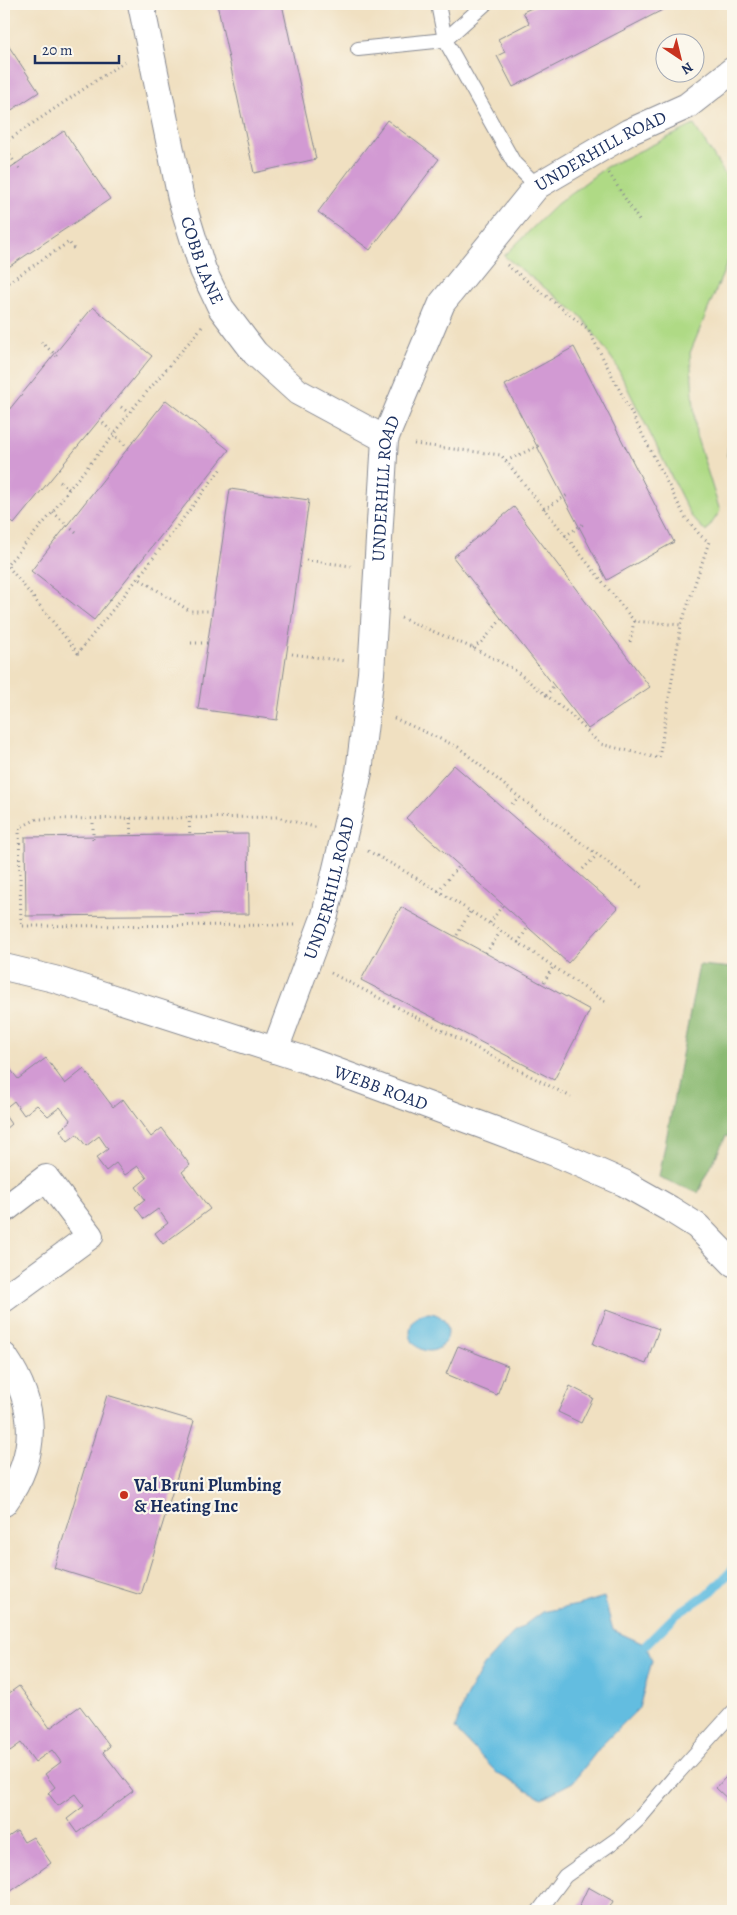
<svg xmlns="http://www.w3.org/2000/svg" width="737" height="1915" font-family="Alegreya,serif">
  <rect width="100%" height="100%" fill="#fbf7ec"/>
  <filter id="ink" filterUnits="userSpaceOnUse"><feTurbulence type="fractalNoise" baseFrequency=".02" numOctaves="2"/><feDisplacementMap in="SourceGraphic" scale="10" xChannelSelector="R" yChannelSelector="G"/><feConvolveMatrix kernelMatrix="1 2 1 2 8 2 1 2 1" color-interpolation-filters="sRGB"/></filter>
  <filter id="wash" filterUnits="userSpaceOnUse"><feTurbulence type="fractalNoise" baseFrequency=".0096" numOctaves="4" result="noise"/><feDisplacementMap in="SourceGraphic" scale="20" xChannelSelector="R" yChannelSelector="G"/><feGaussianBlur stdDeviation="1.12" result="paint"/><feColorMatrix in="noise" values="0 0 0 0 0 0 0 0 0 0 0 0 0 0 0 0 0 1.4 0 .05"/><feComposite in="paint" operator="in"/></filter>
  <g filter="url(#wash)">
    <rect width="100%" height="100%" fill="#f0e0c1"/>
    <polygon fill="#afda85" stroke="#658472" points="694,125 733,187 733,249 690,353 696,435 720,511 706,532 691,516 615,363 582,317 504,256 557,204 606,167"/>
    <g fill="#8bba72" stroke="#537468">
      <polygon points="733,415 733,460 727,456"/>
      <polygon points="699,965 733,968 733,1138 726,1136 698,1193 659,1177"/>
    </g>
    <g fill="#63bde0" stroke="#3f769f">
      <circle cx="429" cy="1332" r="19"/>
      <polygon points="604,1597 613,1630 646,1645 652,1661 639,1708 602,1745 573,1782 542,1798 498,1774 455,1729 464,1701 484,1665 512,1634 542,1612 578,1605"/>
    </g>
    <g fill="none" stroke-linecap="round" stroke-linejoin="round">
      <polyline stroke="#63bde0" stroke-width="9" points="646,1645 677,1614 712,1591 733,1569"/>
    </g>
    <g id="blocks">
      <g fill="#d29ad3">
        <polygon points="217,4 282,4 316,159 254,173"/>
        <polygon points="540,4 674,4 513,87 497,56 505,52 498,39 529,23 523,12"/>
        <polygon points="4,39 39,92 4,115"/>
        <polygon points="387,120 439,159 370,250 318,212"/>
        <polygon points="64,131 110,199 4,270 4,172"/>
        <polygon points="93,307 152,356 14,524 4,515 4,416"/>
        <polygon points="574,347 674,542 607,580 505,385"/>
        <polygon points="166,400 229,450 94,620 31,571"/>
        <polygon points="230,489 309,500 277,720 198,709"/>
        <polygon points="514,507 650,687 588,729 453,557"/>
        <polygon points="454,765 618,908 568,963 406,818"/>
        <polygon points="248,834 249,914 26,916 25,837"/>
        <polygon points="401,907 590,1010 554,1080 361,980"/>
        <polygon points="46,1058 65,1084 84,1069 113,1107 123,1099 151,1137 162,1128 190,1165 182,1172 210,1209 163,1244 155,1233 168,1223 158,1209 144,1219 135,1207 145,1199 136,1187 147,1178 138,1166 125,1175 116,1163 106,1171 96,1158 108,1149 99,1136 86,1146 77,1134 68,1141 60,1130 71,1121 60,1107 48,1116 37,1105 24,1115 14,1101 4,1109 4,1061 18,1079"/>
        <polygon points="4,1114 11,1124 4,1130"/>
        <polygon points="606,1310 659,1329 646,1364 593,1344"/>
        <polygon points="458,1346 508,1366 497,1395 446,1374"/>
        <polygon points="570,1386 593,1398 581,1423 558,1412"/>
        <polygon points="107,1395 194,1421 141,1595 54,1568"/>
        <polygon points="19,1686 50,1728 80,1706 110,1746 103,1752 133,1791 77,1833 67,1819 84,1806 75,1794 58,1806 48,1793 55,1787 45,1774 61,1762 52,1750 35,1762 21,1743 10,1751 4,1743 4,1689 8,1694"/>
        <polygon points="733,1769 733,1804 716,1788"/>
        <polygon points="17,1831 24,1842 33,1837 51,1863 7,1894 4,1889 4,1840"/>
        <polygon points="588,1887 613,1901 608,1911 577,1911"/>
        <polygon points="556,1907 566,1911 554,1911"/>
      </g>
    </g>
  </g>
  <g filter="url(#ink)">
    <use href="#blocks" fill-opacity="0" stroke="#868890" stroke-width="1"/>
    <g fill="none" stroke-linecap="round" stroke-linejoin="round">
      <defs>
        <g id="service">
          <polyline points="438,4 445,40 514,163 537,186"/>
          <polyline points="358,49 445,40 485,4"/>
          <polyline points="539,1911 565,1876 620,1837 638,1820 677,1774 733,1712"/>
        </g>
        <g id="minor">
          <path id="s1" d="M141,4L181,199L203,270L221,308L255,353L298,392L385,439"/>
          <path id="s2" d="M4,967L54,979L306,1060L495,1130L560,1155L624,1183L670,1209L697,1226L733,1263"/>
          <path id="s3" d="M275,1050L325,915L359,772L371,673L385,439L442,303L537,186L629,132L687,106L733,70"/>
          <polyline points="4,1210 46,1178 90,1236 4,1299"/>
          <path d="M4,1356C38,1405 39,1455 4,1503"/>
        </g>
      </defs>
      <use href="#service" stroke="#868890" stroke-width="16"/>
      <use href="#minor" stroke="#868890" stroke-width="28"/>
      <g stroke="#868890" stroke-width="3" stroke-dasharray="1 4" stroke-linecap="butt">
        <polyline points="4,15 4,16"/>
        <polyline points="4,143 125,61"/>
        <polyline points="4,147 20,170"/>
        <polyline points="609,173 640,222"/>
        <polyline points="4,285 69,242 75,251"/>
        <polyline points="202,327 129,413 114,435 69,489 53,512 7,565 78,653 138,578 190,611 210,611"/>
        <polyline points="45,345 41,342 59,358"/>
        <polyline points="121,407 129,413"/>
        <polyline points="103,423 130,450"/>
        <polyline points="414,444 501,455 634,621 681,625"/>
        <polyline points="506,461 542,444"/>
        <polyline points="60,482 69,489"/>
        <polyline points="544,509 569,494"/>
        <polyline points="53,512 76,533"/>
        <polyline points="565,536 585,523"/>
        <polyline points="306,560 351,566"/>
        <polyline points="4,569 7,565"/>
        <polyline points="138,578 222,467"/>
        <polyline points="401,618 473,648 512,668 571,715 600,744 659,758 681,625 709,542 701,536 685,517 588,329 507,265"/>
        <polyline points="630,642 634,621"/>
        <polyline points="191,643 208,643"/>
        <path d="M473,648C486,640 492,629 502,619"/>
        <polyline points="292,654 345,661"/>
        <polyline points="546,696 554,685"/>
        <polyline points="394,718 458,747 519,797 644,889"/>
        <polyline points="512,804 519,797"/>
        <polyline points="189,817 190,837"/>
        <polyline points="130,818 131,837"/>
        <polyline points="93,839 93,819"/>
        <path d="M368,851C451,895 528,949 605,1002"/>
        <polyline points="583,869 597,855"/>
        <polyline points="438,891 458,867"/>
        <polyline points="490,923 502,906"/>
        <polyline points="294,925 21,926 19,828 37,819 277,817 318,828"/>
        <polyline points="457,935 471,910"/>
        <polyline points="518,943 528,927"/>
        <polyline points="486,953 501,931"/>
        <polyline points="331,973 571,1097"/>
        <polyline points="544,982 553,967"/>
      </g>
      <use href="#service" stroke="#fff" stroke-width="14"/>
      <use href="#minor" stroke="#fff" stroke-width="26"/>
    </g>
  </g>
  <circle fill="#c8321e" stroke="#fbf7ec" stroke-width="2" cx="124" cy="1495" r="5"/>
  <g text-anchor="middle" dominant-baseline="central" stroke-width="4.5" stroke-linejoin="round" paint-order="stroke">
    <g font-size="18" fill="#1b2f5e" stroke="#fbf7ec">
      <text stroke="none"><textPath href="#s3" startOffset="996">UNDERHILL ROAD</textPath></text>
      <text stroke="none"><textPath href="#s1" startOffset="264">COBB LANE</textPath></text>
      <text stroke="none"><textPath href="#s3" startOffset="576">UNDERHILL ROAD</textPath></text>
      <text stroke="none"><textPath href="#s3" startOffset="171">UNDERHILL ROAD</textPath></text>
      <text stroke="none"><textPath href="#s2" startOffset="396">WEBB ROAD</textPath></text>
    </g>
    <g font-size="18" font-weight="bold" fill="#1b2f5e" stroke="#fbf7ec" text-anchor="start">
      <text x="134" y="1485">Val Bruni Plumbing<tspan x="134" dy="21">&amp; Heating Inc</tspan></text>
    </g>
  </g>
  <rect width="737" height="1915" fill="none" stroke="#fbf7ec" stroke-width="20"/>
  <g transform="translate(680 58) rotate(145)"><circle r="24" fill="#fbf7ec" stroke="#a1a7b3"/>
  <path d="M0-4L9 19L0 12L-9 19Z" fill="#c8321e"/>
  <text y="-8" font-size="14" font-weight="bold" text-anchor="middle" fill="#1b2f5e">N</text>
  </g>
  <path d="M35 55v8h84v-8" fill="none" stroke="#1b2f5e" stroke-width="2.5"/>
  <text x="42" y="55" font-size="15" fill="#1b2f5e" stroke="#fbf7ec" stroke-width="4" paint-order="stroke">20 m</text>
</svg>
